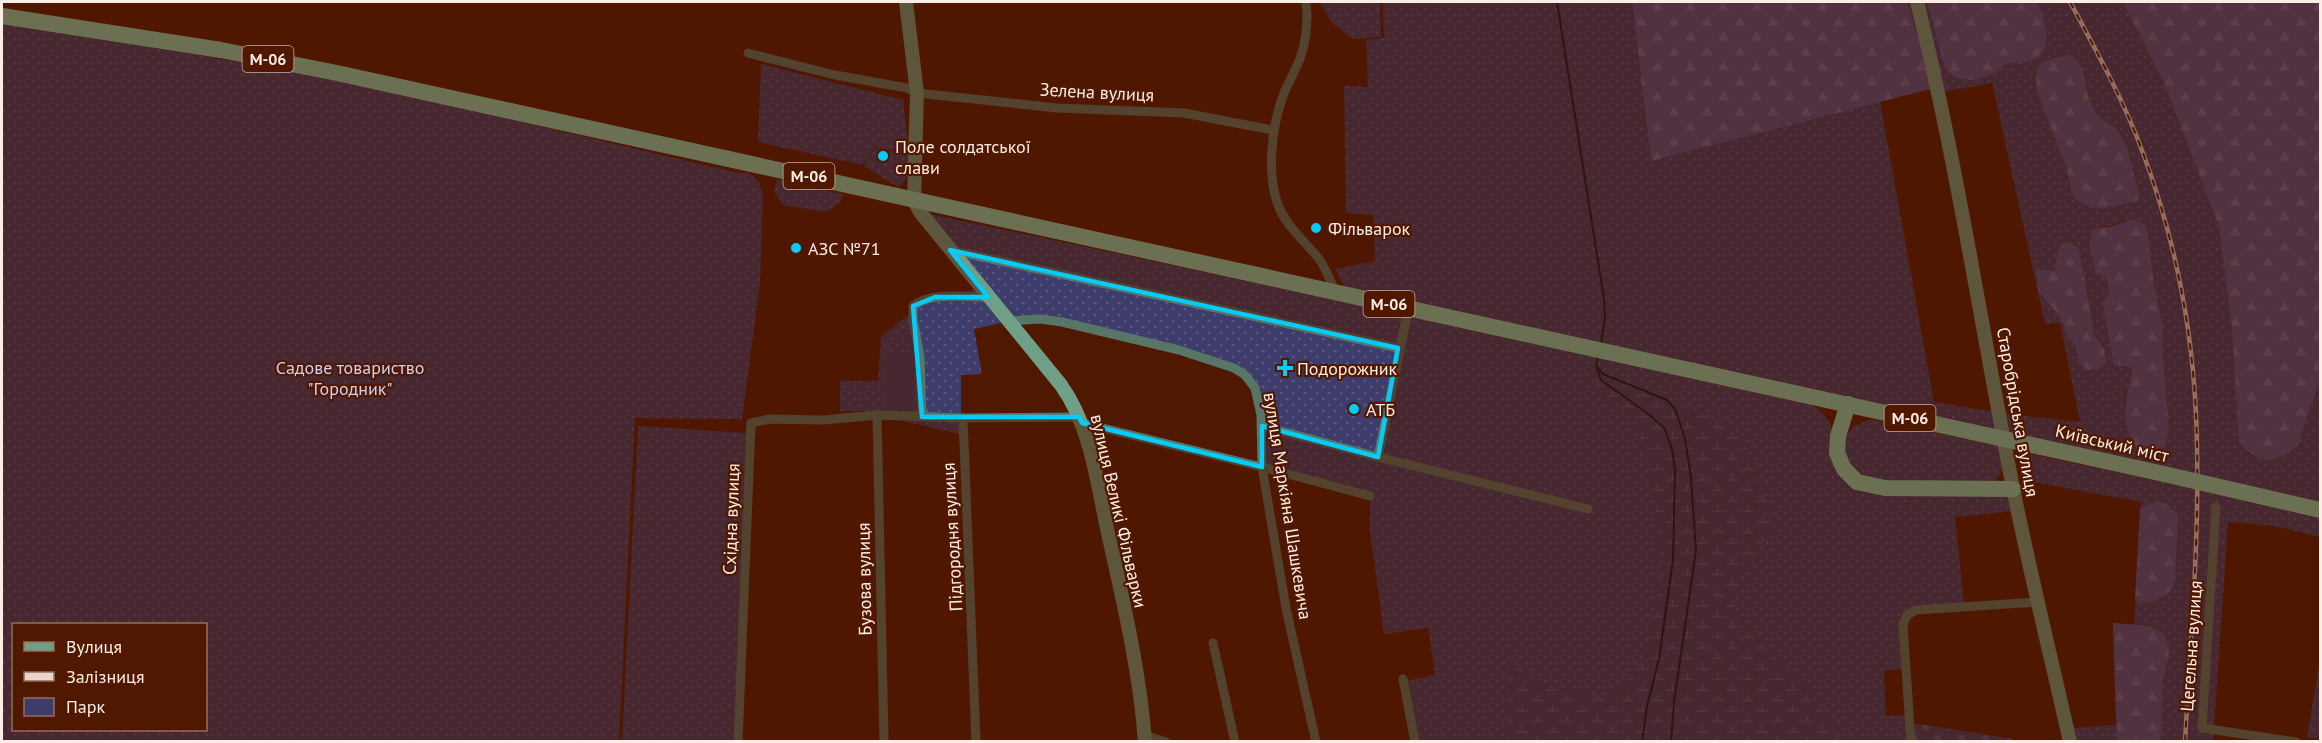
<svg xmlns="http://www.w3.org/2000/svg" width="2322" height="743" font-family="'PT Sans',sans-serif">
  <defs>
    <pattern id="green-dots" width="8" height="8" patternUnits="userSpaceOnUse" patternTransform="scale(1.5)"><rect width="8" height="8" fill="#3d3c6b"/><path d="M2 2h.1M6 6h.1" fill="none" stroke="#5a5880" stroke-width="1.8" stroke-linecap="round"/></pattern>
    <pattern id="forest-firs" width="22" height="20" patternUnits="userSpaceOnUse" patternTransform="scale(1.5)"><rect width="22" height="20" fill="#535391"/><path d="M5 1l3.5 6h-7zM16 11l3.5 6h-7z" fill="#6d6ca0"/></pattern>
    <pattern id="wetland-marsh" width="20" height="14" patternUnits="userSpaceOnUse" patternTransform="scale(1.5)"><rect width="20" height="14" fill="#3d3c6b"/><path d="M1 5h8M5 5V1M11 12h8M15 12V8" fill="none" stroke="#5a5880"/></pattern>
    <pattern id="cemetery-stones" width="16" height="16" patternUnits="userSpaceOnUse" patternTransform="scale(1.5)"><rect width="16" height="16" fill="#3d3c6b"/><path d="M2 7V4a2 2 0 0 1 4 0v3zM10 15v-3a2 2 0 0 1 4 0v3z" fill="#5a5880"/></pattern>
  </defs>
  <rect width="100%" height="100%" fill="#511800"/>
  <g fill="url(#green-dots)" fill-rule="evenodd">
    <polygon points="1320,2 1380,2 1381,37 1353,39 1331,22"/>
    <polygon points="1383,2 1632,2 1651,161 1880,101 1934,402 1995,412 1999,433 1344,286 1335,269 1375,261 1373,215 1346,213 1344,86 1368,87 1366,40 1384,38"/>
    <path d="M1907,2H1927L1945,69C1961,88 1991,80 2006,63L2024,62L2046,33L2045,20L2036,2H2120L2124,5L2165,85L2219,227L2248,453C2267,465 2279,457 2297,447L2320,380V506L2010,434L2006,414L2080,422L2060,323L2045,324L1992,83L1943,92L1934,88ZM2070,55C2092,67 2082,89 2093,108C2100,121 2115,124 2122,137C2132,155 2134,176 2140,195L2139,201L2100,209L2088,206L2076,200L2071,188L2067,169L2037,92L2041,64L2057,57ZM2134,219L2146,227L2148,234L2169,428L2150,451L2136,447L2130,437L2126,419L2125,400L2133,367L2109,292L2107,278L2094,230ZM2062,243H2071L2079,248L2095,336L2104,349L2079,362L2075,344L2068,338L2060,317L2050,303L2041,296L2038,269L2054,272L2058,249Z"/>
    <path d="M2,23L336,78L738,173H749L759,182L763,195L760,282L742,419L635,418L619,741H2ZM14,624H206V730H14Z"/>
    <polygon points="761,64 903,100 909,153 875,147 863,165 758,142"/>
    <path d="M875,148L909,154C909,168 910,179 898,187L864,166Z"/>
    <polygon points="777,179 782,180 843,194 840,202 827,212 783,205 774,191"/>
    <polygon points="920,212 1412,316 1812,405 1821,411 1830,423 1844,478 2009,496 2013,511 1955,517 1964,604 1907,615 1906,668 1884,671 1886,716 1910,715 1911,741 1417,741 1406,681 1435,675 1428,628 1384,634 1370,532 1370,496 1262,467 1259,400 1234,368 1062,322 1010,321 974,329 982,374 961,375 961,413 964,435 877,415 877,411 840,411 840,381 878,381 881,337 910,313 930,300 981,288"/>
    <polygon points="1870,419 1999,446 2002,471 1993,483 1871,482 1846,463 1844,438 1853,427"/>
    <polygon points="638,426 746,433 734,741 622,742"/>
    <polygon points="2017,451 2320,515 2320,537 2275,526 2228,522 2213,741 2076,741 2073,728 2116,725 2113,623 2134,625 2141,502 2022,480"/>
    <polygon points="2320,660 2320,724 2318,739 2307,737"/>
  </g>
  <g fill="url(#forest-firs)">
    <polygon points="1632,2 1907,2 1934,88 1651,161"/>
    <path d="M1927,2H2036C2046,15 2054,49 2035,59C2027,64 2015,63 2006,63C1991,80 1961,88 1945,69Z"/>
    <path d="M2120,2H2320V380L2297,447C2273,463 2259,466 2239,442L2232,329L2219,227L2165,85L2124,5Z"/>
    <path d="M2070,55C2091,67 2082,89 2093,108C2100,121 2115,124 2122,137C2132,155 2133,176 2140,195L2139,201L2100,209L2088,206L2076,200L2072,194L2067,169L2037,92L2036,76L2040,64L2057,57Z"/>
    <path d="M2134,219L2147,227L2154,284L2162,324L2163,359L2169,428L2165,445C2154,452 2147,451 2136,447C2118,423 2127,393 2133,367L2114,365L2103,304L2109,292L2107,279L2096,273L2089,243L2094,229L2110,227Z"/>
    <polygon points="2062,243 2071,243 2079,248 2095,336 2104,349 2106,362 2100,369 2088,370 2079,362 2075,344 2068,338 2060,317 2039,292 2036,270 2038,269 2054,271 2058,249"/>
    <path d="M2156,502L2165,503L2178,514L2175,582L2173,588C2163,598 2149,607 2135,600L2140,508Z"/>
    <polygon points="2113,623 2148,626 2163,633 2168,644 2169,654 2162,685 2161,741 2117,741"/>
  </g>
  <polygon fill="url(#wetland-marsh)" points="1592,368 1602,370 1740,431 1775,522 1738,581 1734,618 1806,685 1841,741 1507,741 1509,659 1543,686 1613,698 1645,656 1661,581 1655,494 1636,422 1628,410 1596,390"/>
  <polygon fill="url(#cemetery-stones)" points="1919,724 2012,739 2012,741 1912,741 1911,725"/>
  <rect fill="#3d3c6b" x="886" y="356" width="27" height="55"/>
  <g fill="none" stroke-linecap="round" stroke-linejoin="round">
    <g stroke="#00161f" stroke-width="2">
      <polyline points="1557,2 1604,299 1605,319 1601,343"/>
      <polyline points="1598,357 1596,366 1603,374 1667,400 1675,409 1685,438 1691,478 1696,550 1674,702 1671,742"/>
      <polyline points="1597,369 1601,380 1651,416 1665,429 1672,449 1675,469 1673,560 1659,659 1647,706 1642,742"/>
    </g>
    <g stroke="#587667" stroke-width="9">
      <path d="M1306,2C1309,27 1306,49 1294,72C1291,79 1287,86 1284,93C1272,125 1266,172 1278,205C1287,228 1305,241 1319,259C1326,269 1331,281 1335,292"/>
      <polyline points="748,53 835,75 907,88 917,93 1057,108 1184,113 1273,130"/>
      <polyline points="950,250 1398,348"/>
      <polyline points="1409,305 1378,457 1588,509"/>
      <polyline points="1010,321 1040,319 1062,322 1179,350 1234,368 1245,375 1255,388 1261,415 1262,467 1286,608 1316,742"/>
      <polyline points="877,415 884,742"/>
      <path d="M922,417L920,357L913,319V306C932,291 965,297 988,297"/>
      <polyline points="963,418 976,742"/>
      <polyline points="1082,423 1262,467 1370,496"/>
      <polyline points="1262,426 1378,457"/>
      <polyline points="2216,507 2202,728 2296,742"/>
      <polyline points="1213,643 1235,742"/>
      <polyline points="1403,679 1415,742"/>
      <polyline points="1144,735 1166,742"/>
      <polyline points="738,742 751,423 770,419 823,420 877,415 963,418 1079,417"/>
      <polyline points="1911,742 1903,625 1907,615 1916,610 2038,602"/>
    </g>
    <g stroke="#6f9f87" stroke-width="14">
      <path d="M906,2L917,93L914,200L920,212L1061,385C1091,427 1097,483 1108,533C1123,601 1140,671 1145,742"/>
      <path d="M1917,2C1957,162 1981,326 2013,488C2030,573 2051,657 2070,742"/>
    </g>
    <g stroke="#8edcb6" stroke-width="16">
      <polyline points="2,16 221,50 337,73 1972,432"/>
      <polyline points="1848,404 1838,436 1837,453 1844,469 1857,482 1885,488 2013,489"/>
      <polyline points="2041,447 2164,474"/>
      <polyline points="2242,492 2320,510"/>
    </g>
    <defs>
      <path id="rail" d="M2070,2C2096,50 2124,101 2143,153C2174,236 2192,326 2196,415C2201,523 2191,633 2185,742"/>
    </defs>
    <use href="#rail" stroke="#e9d5cd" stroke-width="4.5"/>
    <use href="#rail" stroke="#511800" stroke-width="2" stroke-dasharray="7" stroke-linecap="butt"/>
    <g stroke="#8edcb6" stroke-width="16">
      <polyline points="1972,432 2041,447"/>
      <polyline points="2164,474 2242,492"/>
    </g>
  </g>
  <path d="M0 0H2322V743H0ZM950,250L1398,348L1378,457L1262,426V467L1082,423L1079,417H922L913,306L935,297H988Z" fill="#511800" fill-opacity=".55" fill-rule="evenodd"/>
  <path fill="none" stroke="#05cbf9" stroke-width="4.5" stroke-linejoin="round" d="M950,250L1398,348L1378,457L1262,426V467L1082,423L1079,417H922L913,306L935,297H988Z"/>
  <g fill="#05cbf9" stroke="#511800" stroke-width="2">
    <circle cx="883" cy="156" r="6"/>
    <circle cx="1316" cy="228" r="6"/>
    <circle cx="796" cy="248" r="6"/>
    <path d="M1282 359h6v6h6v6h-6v6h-6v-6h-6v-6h6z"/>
    <circle cx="1354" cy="409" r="6"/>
  </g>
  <g text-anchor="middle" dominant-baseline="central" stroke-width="4.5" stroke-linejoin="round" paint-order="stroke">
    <g fill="#511800" stroke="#c9ada2" stroke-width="1.5">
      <rect x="242.5" y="46" width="51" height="26" rx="4.5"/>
      <rect x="783.5" y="163" width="51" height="26" rx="4.5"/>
      <rect x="1363.5" y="291" width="51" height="26" rx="4.5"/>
      <rect x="1884.5" y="405" width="51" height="26" rx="4.5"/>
    </g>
    <g font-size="16" font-weight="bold" fill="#fdede7">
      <text x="268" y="59">М-06</text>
      <text x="809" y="176">М-06</text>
      <text x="1389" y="304">М-06</text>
      <text x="1910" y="418">М-06</text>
    </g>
    <g font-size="18" fill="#fdede7" stroke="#511800">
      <text transform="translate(1097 92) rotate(3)">Зелена вулиця</text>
      <text transform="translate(2018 412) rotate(80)">Старобрідська вулиця</text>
      <text transform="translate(2112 443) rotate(13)">Київський міст</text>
      <text transform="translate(1288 506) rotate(81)">вулиця Маркіяна Шашкевича</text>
      <text transform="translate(1119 511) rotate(77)">вулиця Великі Фільварки</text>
      <text transform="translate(731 519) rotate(-88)">Східна вулиця</text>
      <text transform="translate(952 537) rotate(-93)">Підгородня вулиця</text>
      <text transform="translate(864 579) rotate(-91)">Бузова вулиця</text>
      <text transform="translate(2191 646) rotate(-86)">Цегельна вулиця</text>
    </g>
    <g font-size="18" fill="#fdede7" stroke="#511800" text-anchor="start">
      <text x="895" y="146">Поле солдатської<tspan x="895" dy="21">слави</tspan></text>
      <text x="1328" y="228">Фільварок</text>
      <text x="808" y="248">АЗС №71</text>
      <text x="1297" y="368">Подорожник</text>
      <text x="1366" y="409">АТБ</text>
    </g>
    <g font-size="18" fill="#cdd0f5" stroke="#511800">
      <text x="350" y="367">Садове товариство<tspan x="350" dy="21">"Городник"</tspan></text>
    </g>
  </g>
  <rect width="2322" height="743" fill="none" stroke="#fdede7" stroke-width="6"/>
  <rect x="12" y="623" width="195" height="108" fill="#511800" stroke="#966d5c" stroke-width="1.5"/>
  <rect x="24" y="642" width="30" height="9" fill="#6f9f87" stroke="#966d5c" stroke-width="1.5"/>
  <text x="66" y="653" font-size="18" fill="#fdede7">Вулиця</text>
  <rect x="24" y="672" width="30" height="9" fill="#e9d5cd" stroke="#966d5c" stroke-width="1.5"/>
  <text x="66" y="683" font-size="18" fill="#fdede7">Залізниця</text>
  <rect x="24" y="698" width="30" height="18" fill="#3d3c6b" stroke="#966d5c" stroke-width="1.5"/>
  <text x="66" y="713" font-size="18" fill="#fdede7">Парк</text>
</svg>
